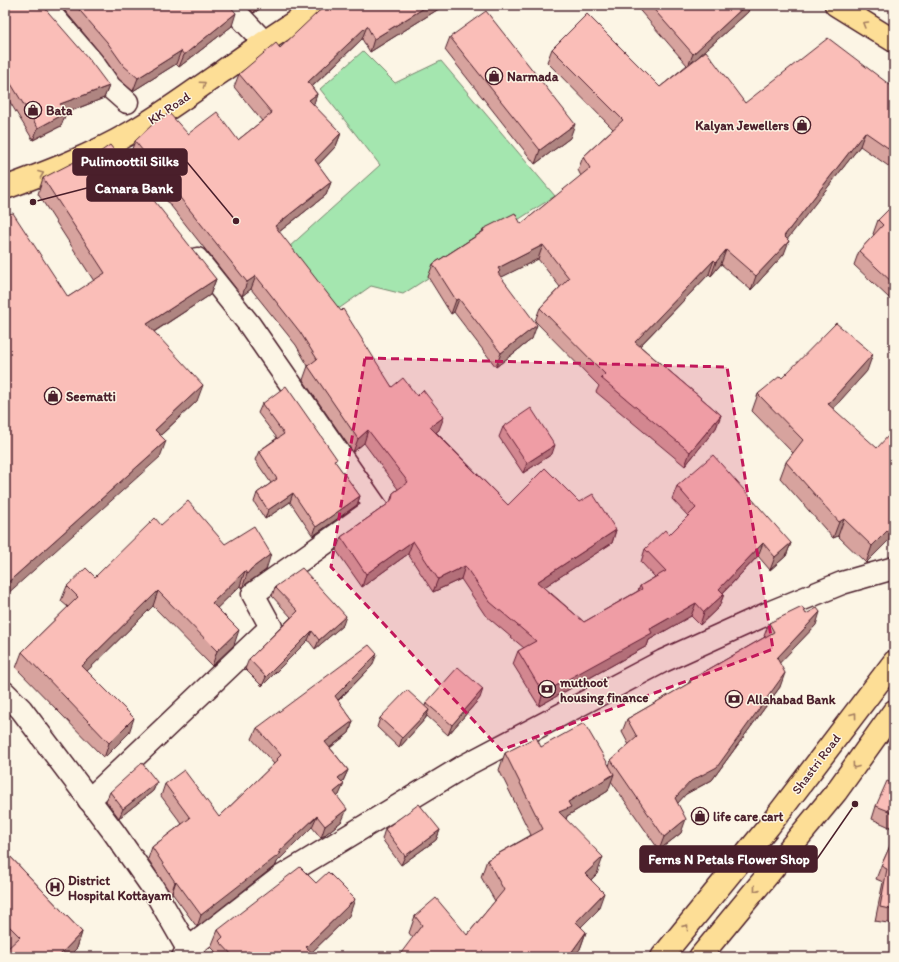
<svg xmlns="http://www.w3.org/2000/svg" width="899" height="962" font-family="Itim,sans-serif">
  <rect width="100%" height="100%" fill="#fcf5e5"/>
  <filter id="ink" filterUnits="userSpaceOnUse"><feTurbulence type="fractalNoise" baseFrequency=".025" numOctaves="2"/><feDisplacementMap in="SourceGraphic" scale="8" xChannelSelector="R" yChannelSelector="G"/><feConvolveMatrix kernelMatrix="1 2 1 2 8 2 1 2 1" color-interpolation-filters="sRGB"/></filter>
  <g filter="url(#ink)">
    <polygon fill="#a4e6af" stroke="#77826d" points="363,51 395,83 441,61 555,196 403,294 371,286 337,310 289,247 380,165 320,89"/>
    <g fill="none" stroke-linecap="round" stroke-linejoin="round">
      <defs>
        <g id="street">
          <polyline points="229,5 264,42"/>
          <polyline points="44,6 93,63 110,87 127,102"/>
          <polyline points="5,693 21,709 113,831 153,888 188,949"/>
          <polyline points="89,800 271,627 253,594 376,507 249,324 197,259"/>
          <polyline points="183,957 188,949 281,877 464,766 663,661 771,612 842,583 894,568"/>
        </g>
        <path id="primary" d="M5,188C48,172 90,156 130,133C162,115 192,92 223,71C255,48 288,26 321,5"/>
        <g id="highway">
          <polyline points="836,5 894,41"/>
          <polyline points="662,957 769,826 894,662"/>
          <polyline points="700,957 836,792 894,711"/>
        </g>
      </defs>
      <use href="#street" stroke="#4a1f2b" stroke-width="25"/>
      <use href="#primary" stroke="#4a1f2b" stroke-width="25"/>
      <use href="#highway" stroke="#4a1f2b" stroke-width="25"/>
      <use href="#street" stroke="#fcf5e5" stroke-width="22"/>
      <use href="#primary" stroke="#fdde96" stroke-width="22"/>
      <use href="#highway" stroke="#fdde96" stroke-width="22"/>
    </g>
    <g fill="#d7a39e" stroke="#4a1f2b">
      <polygon points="5,5 109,86 104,98 66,113 61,126 33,140 5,94"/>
      <polygon points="60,5 229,5 232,26 179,67 176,64 133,91 119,79 102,55"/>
      <polygon points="245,5 265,5 254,13"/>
      <polygon points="445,5 370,52 362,39 312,87 317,94 313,105 341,133 336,146 318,165 331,182 326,195 279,232 392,387 439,430 436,432 508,505 579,502 616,530 612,543 544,587 584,622 638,591 640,586 655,577 641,562 645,549 669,535 688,516 672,499 677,486 791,543 786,556 770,570 758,556 723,593 724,594 719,607 700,625 691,616 649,640 647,646 539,706 513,664 518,651 524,648 485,615 461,579 433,592 408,554 362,587 336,550 341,537 388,504 390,502 393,493 398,489 364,443 353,452 303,380 308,366 296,345 251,289 242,296 130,154 135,141 188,134 238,140 262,121 234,87 239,74 280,48"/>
      <polygon points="635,5 750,5 748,12 698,57 745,103 894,88 894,170 860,146 787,239 784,254 751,290 721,264 711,276 709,274 640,346 721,415 716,428 685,466 596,392 599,386 535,321 540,308 560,287 538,259 501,277 532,339 496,367 454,312 451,314 428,277 433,264 482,232 483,229 521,224 581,176 578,170 583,157 613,129 547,62 552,49 660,87 687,65"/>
      <polygon points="450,37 570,138 535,164 445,50"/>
      <polygon points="83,164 216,279 210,295 154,332 197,401 160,436 160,457 68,297 94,281 38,194 43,178"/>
      <polygon points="894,204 894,293 889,298 854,265 859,251 874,235 873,234 878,220"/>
      <polygon points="867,371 833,408 894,535 866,563 838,536 833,538 780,478 786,462 793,453 752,411 758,394 782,378"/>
      <polygon points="894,379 894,389 891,386"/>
      <polygon points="262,404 335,462 360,496 357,505 313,536 290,502 265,519 254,502 257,493 271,483 255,460 259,451 277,438 258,413"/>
      <polygon points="503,427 552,454 523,473 499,437"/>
      <polygon points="161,525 225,544 266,570 246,584 242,589 240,586 217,608 234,645 212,666 153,606 87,671 129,733 104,758 16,668 22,652 68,607 61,601 67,586 95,577"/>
      <polygon points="275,587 343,625 315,649 308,640 262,686 245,669 249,659 291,617 272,596"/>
      <polygon points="806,614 816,625 779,663 780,687 712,780 686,794 677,803 681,833 659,850 611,781 608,791 567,816 566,819 597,874 591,880 598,910 581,927 586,932 580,949 413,938 409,933 415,916 467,935 495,901 481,877 487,860 531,835 499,770 505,753 541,747 609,766 611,760 629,745 622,732 627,719 688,684 690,680 765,637 764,636 769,623"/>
      <polygon points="372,666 338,701 353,721 349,733 330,748 348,770 343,781 342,782 339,795 337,797 342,821 321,838 312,827 277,862 276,865 197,927 172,893 171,894 148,859 152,847 182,824 161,796 165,784 219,817 274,764 252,739 257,728"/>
      <polygon points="480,698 448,735 427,716 425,719 399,748 377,727 380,718 425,706 426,703"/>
      <polygon points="157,782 153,791 119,818 106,801 110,792"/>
      <polygon points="894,784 894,829 872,819 876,806"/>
      <polygon points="385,829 440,830 436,840 401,865 382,839"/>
      <polygon points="894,837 894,924 875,921 883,882 876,879 881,866"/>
      <polygon points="5,851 82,932 77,948 68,957 5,957 9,948 5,944"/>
      <polygon points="349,916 312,952 317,957 213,957 215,951 211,947 218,930"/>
    </g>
    <g fill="#af8581" stroke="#4a1f2b">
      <polygon points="257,5 265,5 254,13"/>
      <polygon points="429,5 445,5 370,52 374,39"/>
      <polygon points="746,5 750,5 748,12 688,66 693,54"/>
      <polygon points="236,13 232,26 179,67 184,55"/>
      <polygon points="367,26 362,39 303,95 308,82"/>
      <polygon points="181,51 176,64 133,91 138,78"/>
      <polygon points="109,86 104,98 55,117 60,104"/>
      <polygon points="317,94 313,107 309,100"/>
      <polygon points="66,113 61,126 33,140 38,128"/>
      <polygon points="575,124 570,138 535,164 540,150"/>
      <polygon points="865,132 860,146 779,250 784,236"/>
      <polygon points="341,133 336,146 310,173 315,160"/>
      <polygon points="331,182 326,195 270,239 275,226"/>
      <polygon points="789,241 784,254 751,290 756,276"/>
      <polygon points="543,245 538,259 498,279 498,268"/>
      <polygon points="726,250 721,264 711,276 716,262"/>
      <polygon points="714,260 709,274 630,356 635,342"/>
      <polygon points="256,276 251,289 242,296 247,282"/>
      <polygon points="216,279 210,295 141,340 147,324"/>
      <polygon points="894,285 894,293 889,298"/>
      <polygon points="459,299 454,312 451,314 456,300"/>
      <polygon points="537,325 532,339 496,367 501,353"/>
      <polygon points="873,354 867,371 822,421 828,404"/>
      <polygon points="203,385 197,401 149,446 155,430"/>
      <polygon points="721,415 716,428 685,466 690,452"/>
      <polygon points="444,417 439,430 426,440 430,427"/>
      <polygon points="368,430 364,443 353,452 358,439"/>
      <polygon points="166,441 160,457 5,596 5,585"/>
      <polygon points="555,445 552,454 523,473 527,463"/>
      <polygon points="293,493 290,502 265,519 268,510"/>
      <polygon points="360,496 357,505 313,536 316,527"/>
      <polygon points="844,519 838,536 833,538 839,522"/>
      <polygon points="894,524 894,535 866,563 872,546"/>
      <polygon points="616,530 612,543 532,595 537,582"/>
      <polygon points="413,541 408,554 362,587 366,574"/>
      <polygon points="763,543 758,556 714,602 719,589"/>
      <polygon points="791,543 786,556 770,570 775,557"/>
      <polygon points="271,554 266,570 246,584 242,589 247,574 251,569"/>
      <polygon points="465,566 461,579 433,592 438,579"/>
      <polygon points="245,571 240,586 207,618 212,603"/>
      <polygon points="158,591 153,606 77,681 82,666"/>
      <polygon points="724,594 719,607 700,625 704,612"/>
      <polygon points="696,603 691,616 649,640 647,646 539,706 543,693 650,629"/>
      <polygon points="820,612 816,625 772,671 777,658"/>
      <polygon points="346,616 343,625 315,649 319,640"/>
      <polygon points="239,630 234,645 212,666 217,651"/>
      <polygon points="312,631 308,640 262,686 266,677"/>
      <polygon points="377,654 372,666 330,708 335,696"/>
      <polygon points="785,673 780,687 712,780 686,794 670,812 675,798"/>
      <polygon points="483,689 480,698 448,735 452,725"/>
      <polygon points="429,710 425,719 399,748 402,738"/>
      <polygon points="134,718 129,733 104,758 109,743"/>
      <polygon points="353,721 349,733 321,754 325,742"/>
      <polygon points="348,770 343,781 334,789 338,778"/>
      <polygon points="614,774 608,791 567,816 565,824 559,812 568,802"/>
      <polygon points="157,782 153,791 119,818 123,809"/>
      <polygon points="344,784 339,795 329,804 334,792"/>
      <polygon points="347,809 342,821 321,838 325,826"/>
      <polygon points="317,816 312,827 277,862 276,865 197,927 201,915 279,852"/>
      <polygon points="686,819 681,833 659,850 664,837"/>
      <polygon points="440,830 436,840 401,865 405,856"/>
      <polygon points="603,857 597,874 579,891 585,874"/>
      <polygon points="176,881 172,893 171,894 175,882"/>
      <polygon points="604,893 598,910 569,939 576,922"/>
      <polygon points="355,899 349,916 307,957 306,947"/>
      <polygon points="82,932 77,948 68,957 58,957"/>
      <polygon points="586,932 580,949 574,957 568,957"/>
      <polygon points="248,951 246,957 242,957"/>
    </g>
    <g fill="#fabeb8" stroke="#4a1f2b">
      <polygon points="5,5 42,5 88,58 109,86 60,104 66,113 38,128 5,74"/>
      <polygon points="75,5 229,5 236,13 184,55 181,51 138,78 124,66 107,42"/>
      <polygon points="327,5 429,5 374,39 367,26 308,82 317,94 309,100 341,133 315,160 331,182 275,226 341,311 343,309 392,387 403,378 417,396 423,390 444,417 430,427 508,505 545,468 579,502 593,494 616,530 537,582 584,622 642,589 640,586 666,571 645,549 665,530 669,535 696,508 677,486 713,455 791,543 775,557 763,543 719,589 724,594 704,612 696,603 650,629 652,633 543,693 518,651 536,641 490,602 465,566 438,579 413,541 366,574 341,537 388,504 392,499 393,493 408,482 368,430 358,439 308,366 317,359 300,332 256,276 247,282 135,141 153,124 169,113 188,134 217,112 238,140 272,113 239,74 276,43 280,48 318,12"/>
      <polygon points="650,5 746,5 693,54"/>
      <polygon points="486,11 575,124 540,150 450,37"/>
      <polygon points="587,14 660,87 706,51 745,103 828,38 894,88 894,152 865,132 784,236 789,241 756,276 726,250 716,262 714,260 635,342 721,415 690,452 601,378 605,374 540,308 569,278 543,245 498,268 500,271 498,273 537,325 501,353 459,299 456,300 433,264 484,231 483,229 515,213 521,224 590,168 583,157 623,120 552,49"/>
      <polygon points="110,145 216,279 147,324 203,385 155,430 166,441 5,585 5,215 13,213 68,297 105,273 43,178 80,159 83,164"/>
      <polygon points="894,204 894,284 859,251 883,225 878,220"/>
      <polygon points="836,323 873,354 828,404 877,448 889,435 894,440 894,524 872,546 844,519 839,522 786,462 803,440 758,394 780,376 782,378"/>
      <polygon points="286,386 337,459 334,460 360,496 316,527 293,493 268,510 257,493 277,479 259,451 284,434 262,404"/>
      <polygon points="531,408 555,445 527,463 503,427"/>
      <polygon points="188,501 225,544 254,526 271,554 251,569 247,574 245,571 212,603 239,630 217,651 158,591 82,666 134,718 109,743 22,652 78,597 67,586 86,568 95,577 155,518 161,525"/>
      <polygon points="302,568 346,616 319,640 312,631 266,677 249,659 298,611 275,587"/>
      <polygon points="802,607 806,614 817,608 820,612 777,658 785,673 717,767 691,781 675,798 686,819 664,837 611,760 637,737 627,719 691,682 690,680 774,632 769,623"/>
      <polygon points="369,645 377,654 335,696 353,721 325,742 348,770 338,778 344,784 334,792 347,809 325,826 317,816 279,852 281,853 201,915 176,881 175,882 152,847 190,818 165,784 184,770 219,817 278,760 277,759 281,755 257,728"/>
      <polygon points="458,667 483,689 452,725 426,703"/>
      <polygon points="407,690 429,710 402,738 380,718"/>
      <polygon points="584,723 614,774 568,802 571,807 559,812 603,857 585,874 604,893 576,922 586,932 568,957 398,957 422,925 415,916 436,898 467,935 504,890 487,860 543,829 505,753 536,737 541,747"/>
      <polygon points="142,763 157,782 123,809 110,792"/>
      <polygon points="887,781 894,784 894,813 876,806"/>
      <polygon points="419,804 440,830 405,856 385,829"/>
      <polygon points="894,837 894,910 880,907 887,869 881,866"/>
      <polygon points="5,851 82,932 58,957 5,957 5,951 20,937 5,922"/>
      <polygon points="300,867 316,883 328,872 355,899 306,947 317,957 255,957 248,951 242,957 234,957 219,941 223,937 218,930"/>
    </g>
    <defs><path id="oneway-chevron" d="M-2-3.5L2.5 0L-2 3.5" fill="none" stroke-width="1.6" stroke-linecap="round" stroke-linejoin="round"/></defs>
    <g stroke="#a47e60">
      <use href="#oneway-chevron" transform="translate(865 24) rotate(-149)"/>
      <use href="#oneway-chevron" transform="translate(203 84) rotate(-35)"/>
      <use href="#oneway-chevron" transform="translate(41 174) rotate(-21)"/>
      <use href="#oneway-chevron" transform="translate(854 715) rotate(-53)"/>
      <use href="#oneway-chevron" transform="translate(855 766) rotate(126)"/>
      <use href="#oneway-chevron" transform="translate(756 889) rotate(129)"/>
      <use href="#oneway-chevron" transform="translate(686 927) rotate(-51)"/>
    </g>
  </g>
  <path fill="#c2185b" fill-opacity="0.2" stroke="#c2185b" stroke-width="3" stroke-dasharray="8 5" stroke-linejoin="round" d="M365,358L727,367L773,649L501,750L331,567Z"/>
  <defs>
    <symbol id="shop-ring" viewBox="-11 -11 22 22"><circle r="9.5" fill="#fcf5e5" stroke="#4a1f2b" stroke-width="1.5"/><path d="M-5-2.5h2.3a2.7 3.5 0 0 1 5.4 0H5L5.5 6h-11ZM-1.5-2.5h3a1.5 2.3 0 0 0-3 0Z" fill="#4a1f2b"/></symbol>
    <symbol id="bank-ring" viewBox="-11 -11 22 22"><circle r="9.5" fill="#fcf5e5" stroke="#4a1f2b" stroke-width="1.5"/><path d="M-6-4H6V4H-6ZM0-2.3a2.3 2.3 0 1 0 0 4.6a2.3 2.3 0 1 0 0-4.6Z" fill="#4a1f2b"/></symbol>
    <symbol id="hospital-ring" viewBox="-11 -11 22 22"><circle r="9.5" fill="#fcf5e5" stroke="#4a1f2b" stroke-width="1.5"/><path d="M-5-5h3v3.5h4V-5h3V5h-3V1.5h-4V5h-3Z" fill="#4a1f2b"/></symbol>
  </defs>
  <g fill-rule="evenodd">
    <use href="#shop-ring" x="484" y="66" width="20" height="20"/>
    <use href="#shop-ring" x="23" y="100" width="20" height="20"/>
    <use href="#shop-ring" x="792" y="115" width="20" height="20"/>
    <use href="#shop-ring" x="43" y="386" width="20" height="20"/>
    <use href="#bank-ring" x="537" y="679" width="20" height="20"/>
    <use href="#bank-ring" x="724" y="689" width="20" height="20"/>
    <use href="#shop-ring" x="690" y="806" width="20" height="20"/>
    <use href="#hospital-ring" x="45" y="877" width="20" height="20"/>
  </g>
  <g text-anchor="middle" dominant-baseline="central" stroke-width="3" stroke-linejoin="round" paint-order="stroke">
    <g font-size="13" font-weight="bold" fill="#4a1f2b" stroke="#fcf5e5" text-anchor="start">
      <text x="507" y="76">Narmada</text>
      <text x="46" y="110">Bata</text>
      <text x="789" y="125" text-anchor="end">Kalyan Jewellers</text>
      <text x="66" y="396">Seematti</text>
      <text x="560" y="682">muthoot<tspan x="560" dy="15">housing finance</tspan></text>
      <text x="747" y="699">Allahabad Bank</text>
      <text x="713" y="816">life care cart</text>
      <text x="68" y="880">District<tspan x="68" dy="15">Hospital Kottayam</tspan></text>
    </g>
    <g font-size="13" fill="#4a1f2b" stroke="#fcf5e5">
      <text transform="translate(169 108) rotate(-34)">KK Road</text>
      <text transform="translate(816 764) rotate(-53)">Shastri Road</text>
    </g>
  </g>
  <path fill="none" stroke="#4a1f2b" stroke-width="1.5" d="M236 221L187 162M33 202L87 188M855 804L817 859"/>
  <g fill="#4a1f2b" stroke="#fcf5e5" stroke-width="1.5">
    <circle cx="236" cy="221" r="4"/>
    <circle cx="33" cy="202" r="4"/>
    <circle cx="855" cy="804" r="4"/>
  </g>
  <g fill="#4a1f2b" stroke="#4a1f2b" stroke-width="1.5">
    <rect x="73" y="149" width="114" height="26" rx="4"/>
    <rect x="87" y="175" width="94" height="26" rx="4"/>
    <rect x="640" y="846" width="177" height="26" rx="4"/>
  </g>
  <g font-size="14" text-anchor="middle" font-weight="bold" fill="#fff">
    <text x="130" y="166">Pulimoottil Silks</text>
    <text x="134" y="193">Canara Bank</text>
    <text x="729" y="864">Ferns N Petals Flower Shop</text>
  </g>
  <rect width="899" height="962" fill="none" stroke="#fcf5e5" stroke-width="20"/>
  <rect x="10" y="10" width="879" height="942" fill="none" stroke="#4a1f2b" stroke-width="1.5" filter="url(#ink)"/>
</svg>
